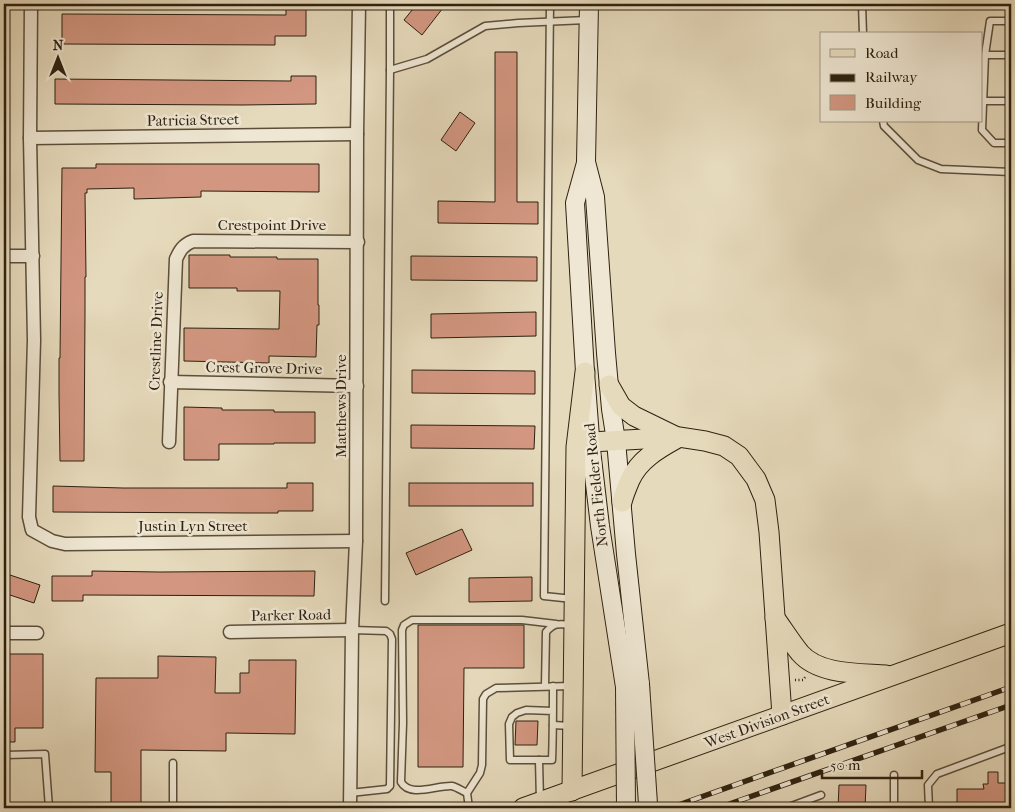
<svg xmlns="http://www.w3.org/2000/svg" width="1015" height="812" font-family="'IM FELL French Canon',serif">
  <rect width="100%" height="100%" fill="#e6dabc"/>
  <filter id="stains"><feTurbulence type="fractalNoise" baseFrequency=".004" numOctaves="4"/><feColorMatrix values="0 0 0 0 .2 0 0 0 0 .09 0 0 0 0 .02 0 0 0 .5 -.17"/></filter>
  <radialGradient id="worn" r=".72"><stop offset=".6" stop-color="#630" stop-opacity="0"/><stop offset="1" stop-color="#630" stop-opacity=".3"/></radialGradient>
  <g fill="#d39781" stroke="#2d2110">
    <polygon points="417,4 446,4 422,35 404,20"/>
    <polygon points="286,5 306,5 306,36 275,36 275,45 62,44 62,14 286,15"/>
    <polygon points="495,52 517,52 517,202 538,202 538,224 438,223 438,201 495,202"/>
    <polygon points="291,76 316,76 316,104 242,105 55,104 55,79 291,81"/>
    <polygon points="460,112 475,123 456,151 441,140"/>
    <polygon points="96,164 319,164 319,192 201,191 201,197 134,199 134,188 87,189 87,193 85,193 86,277 85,277 85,313 84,461 60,461 59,394 59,358 60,358 62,168 96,168"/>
    <polygon points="189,255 230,255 230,257 277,257 277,259 318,259 318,305 319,305 319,325 317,325 316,357 269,356 269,363 184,361 184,328 279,329 280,291 237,291 237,288 189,288"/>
    <polygon points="411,256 537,257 537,281 411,280"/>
    <polygon points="536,312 536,336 431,338 431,314"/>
    <polygon points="412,370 535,371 535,394 412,393"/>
    <polygon points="184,407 222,408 222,410 274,410 274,412 315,412 315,443 274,443 274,444 219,444 219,460 184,460"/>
    <polygon points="411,425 535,426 534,449 411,448"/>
    <polygon points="287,483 313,483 313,511 278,511 278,513 246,513 53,512 53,486 123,488 287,488"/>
    <rect x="409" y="483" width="124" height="23"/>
    <polygon points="462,529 472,550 416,575 406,553"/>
    <polygon points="92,571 160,572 315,571 314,596 83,595 83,601 52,601 52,576 92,576"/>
    <polygon points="4,573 40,585 34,603 4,593"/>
    <polygon points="532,577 532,601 469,602 469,578"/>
    <polygon points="418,625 524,625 524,668 464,668 463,767 418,767"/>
    <polygon points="4,654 43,654 43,728 15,728 15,742 4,742"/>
    <polygon points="158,656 216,657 215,693 240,693 240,673 249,673 249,660 296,660 295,734 226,733 226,751 141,750 141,808 111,808 111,772 95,772 96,678 158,678"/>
    <polygon points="516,721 538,721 537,745 515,745"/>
    <polygon points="988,772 998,772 998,783 1011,783 1011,808 957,808 957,789 984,789 983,784 988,784"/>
    <polygon points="839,785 866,785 865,808 838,808"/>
  </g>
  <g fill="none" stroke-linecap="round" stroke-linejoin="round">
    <defs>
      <g id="service">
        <polyline points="390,4 390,70 427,59 485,26 518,23 587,20"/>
        <polyline points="550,4 544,596 573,599"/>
        <polyline points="862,4 863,34"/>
        <polyline points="985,55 990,21 1011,21"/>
        <polyline points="1011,55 985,55 982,130 994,143 1011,143"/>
        <polyline points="983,101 1011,101"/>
        <polyline points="883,121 884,126 918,160 941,169 1011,172"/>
        <polyline points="385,601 390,70"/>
        <path d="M545,686L546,632C555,622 559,624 572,625"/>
        <path d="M553,711L526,710L517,713L512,717L509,724L510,760H552C553,736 553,711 553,686"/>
        <polyline points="553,725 571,726"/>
        <polyline points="539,760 540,801"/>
        <polyline points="173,763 173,808"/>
        <polyline points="894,775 894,808"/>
        <polyline points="4,786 5,755 45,754 49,808"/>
        <polyline points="350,793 387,789 390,786 392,639 390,634 386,631 352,630"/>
        <path d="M467,793C462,791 457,787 452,786C437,785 410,798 401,782L403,723L402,630L404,625L412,620H522L556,624"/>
        <polyline points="469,808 467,793 480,773 482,765 483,699 486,694 496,688 571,686"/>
        <polyline points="786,808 821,795"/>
        <polyline points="929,808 928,785 937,774 1007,748 1011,748"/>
      </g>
      <g id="minor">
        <polyline points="31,4 30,138 34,340 29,517 32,530 52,541 65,544 356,541"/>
        <polyline points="30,138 357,134"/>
        <polyline points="4,256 33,256"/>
        <polyline points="170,382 357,386"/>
        <path d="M169,442L176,259C180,250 183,245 193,241L358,242"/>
        <polyline points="230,632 352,630"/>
        <polyline points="4,633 37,633"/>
        <polyline points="350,808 352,630 356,541 357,134 359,4"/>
      </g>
      <g id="secondary">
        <polyline points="589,4 586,162 595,197 606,353 611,409 616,441 626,554 640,684"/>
        <polyline points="586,163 575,203 585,372 591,450 600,526 625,687"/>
      </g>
      <g id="primary">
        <polyline points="609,385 621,406 634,416 675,436"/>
        <polyline points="591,442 679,437 705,441 724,446 739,456 756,479 765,500 769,532 782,715"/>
        <path d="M622,502C624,494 627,487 630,480C639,460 658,449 676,439"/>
        <path d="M775,618C783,629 791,642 800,653C819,675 859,673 886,675"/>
        <polyline points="572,791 576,447 585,372"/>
        <polyline points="523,808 1011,633"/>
      </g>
    </defs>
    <use href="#service" stroke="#5b4f3b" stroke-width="9"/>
    <use href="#minor" stroke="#5b4f3b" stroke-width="15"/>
    <use href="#secondary" stroke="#2d2110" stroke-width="20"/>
    <use href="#primary" stroke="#2d2110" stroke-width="21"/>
    <polyline stroke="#2d2110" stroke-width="2.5" stroke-dasharray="1 2.5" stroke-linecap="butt" points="795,680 803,680 806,676"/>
    <use href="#service" stroke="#efe7d3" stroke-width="6"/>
    <use href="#minor" stroke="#efe7d3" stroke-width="12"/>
    <use href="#secondary" stroke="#efe7d3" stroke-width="18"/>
    <use href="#primary" stroke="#e6dabc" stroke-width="19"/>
    <defs>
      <g id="rail">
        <polyline points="670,808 1011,687"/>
        <polyline points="718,808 1011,705"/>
      </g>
    </defs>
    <use href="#rail" stroke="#2d2110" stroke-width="5.5"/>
    <use href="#rail" stroke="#efe7d3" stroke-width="4" stroke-dasharray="11" stroke-linecap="butt"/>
    <defs>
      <g id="secondary-bridge">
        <polyline points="640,684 648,804"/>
        <polyline points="625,687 626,808"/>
      </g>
    </defs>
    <use href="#secondary-bridge" stroke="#2d2110" stroke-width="20" stroke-linecap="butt"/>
    <use href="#secondary-bridge" stroke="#efe7d3" stroke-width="18"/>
  </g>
  <g text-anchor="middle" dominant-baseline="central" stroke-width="5" stroke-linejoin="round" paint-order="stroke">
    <g font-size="15" fill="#2d2110" stroke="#efe7d3">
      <text transform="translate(193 120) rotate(-1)">Patricia Street</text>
      <text x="272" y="225">Crestpoint Drive</text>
      <text transform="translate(156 341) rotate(-88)">Crestline Drive</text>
      <text transform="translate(264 368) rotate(1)">Crest Grove Drive</text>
      <text transform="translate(341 406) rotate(-90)">Matthews Drive</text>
      <text transform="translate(596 485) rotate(-96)">North Fielder Road</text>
      <text x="193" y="526">Justin Lyn Street</text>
      <text transform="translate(291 615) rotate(-1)">Parker Road</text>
      <text transform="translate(767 721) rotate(-20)">West Division Street</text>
    </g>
  </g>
  <rect width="1015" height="812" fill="none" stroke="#e6dabc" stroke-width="20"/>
  <rect x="5" y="5" width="1005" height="802" fill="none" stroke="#2d2110" stroke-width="2.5"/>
  <rect x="10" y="10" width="995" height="792" fill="none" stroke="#2d2110"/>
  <rect x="820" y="32" width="162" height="90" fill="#efe7d3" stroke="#a19885"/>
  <rect x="830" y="49" width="25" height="8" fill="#e6dabc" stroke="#a19885"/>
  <text x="865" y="58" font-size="15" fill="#2d2110">Road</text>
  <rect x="830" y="74" width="25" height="8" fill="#2d2110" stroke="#a19885"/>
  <text x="865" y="82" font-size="15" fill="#2d2110">Railway</text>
  <rect x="830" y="95" width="25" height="15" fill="#d39781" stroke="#a19885"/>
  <text x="865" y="108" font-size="15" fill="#2d2110">Building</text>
  <g transform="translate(58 58)" stroke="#efe7d3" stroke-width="4" paint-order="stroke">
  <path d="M0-4L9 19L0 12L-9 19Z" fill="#2d2110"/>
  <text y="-8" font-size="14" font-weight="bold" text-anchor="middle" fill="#2d2110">N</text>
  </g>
  <path d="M822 770v8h100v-8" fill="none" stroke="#2d2110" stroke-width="2.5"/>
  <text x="830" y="770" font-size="15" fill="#2d2110" stroke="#efe7d3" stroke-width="4" paint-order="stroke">50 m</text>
  <rect width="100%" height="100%" filter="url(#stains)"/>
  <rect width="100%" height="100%" fill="url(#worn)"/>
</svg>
